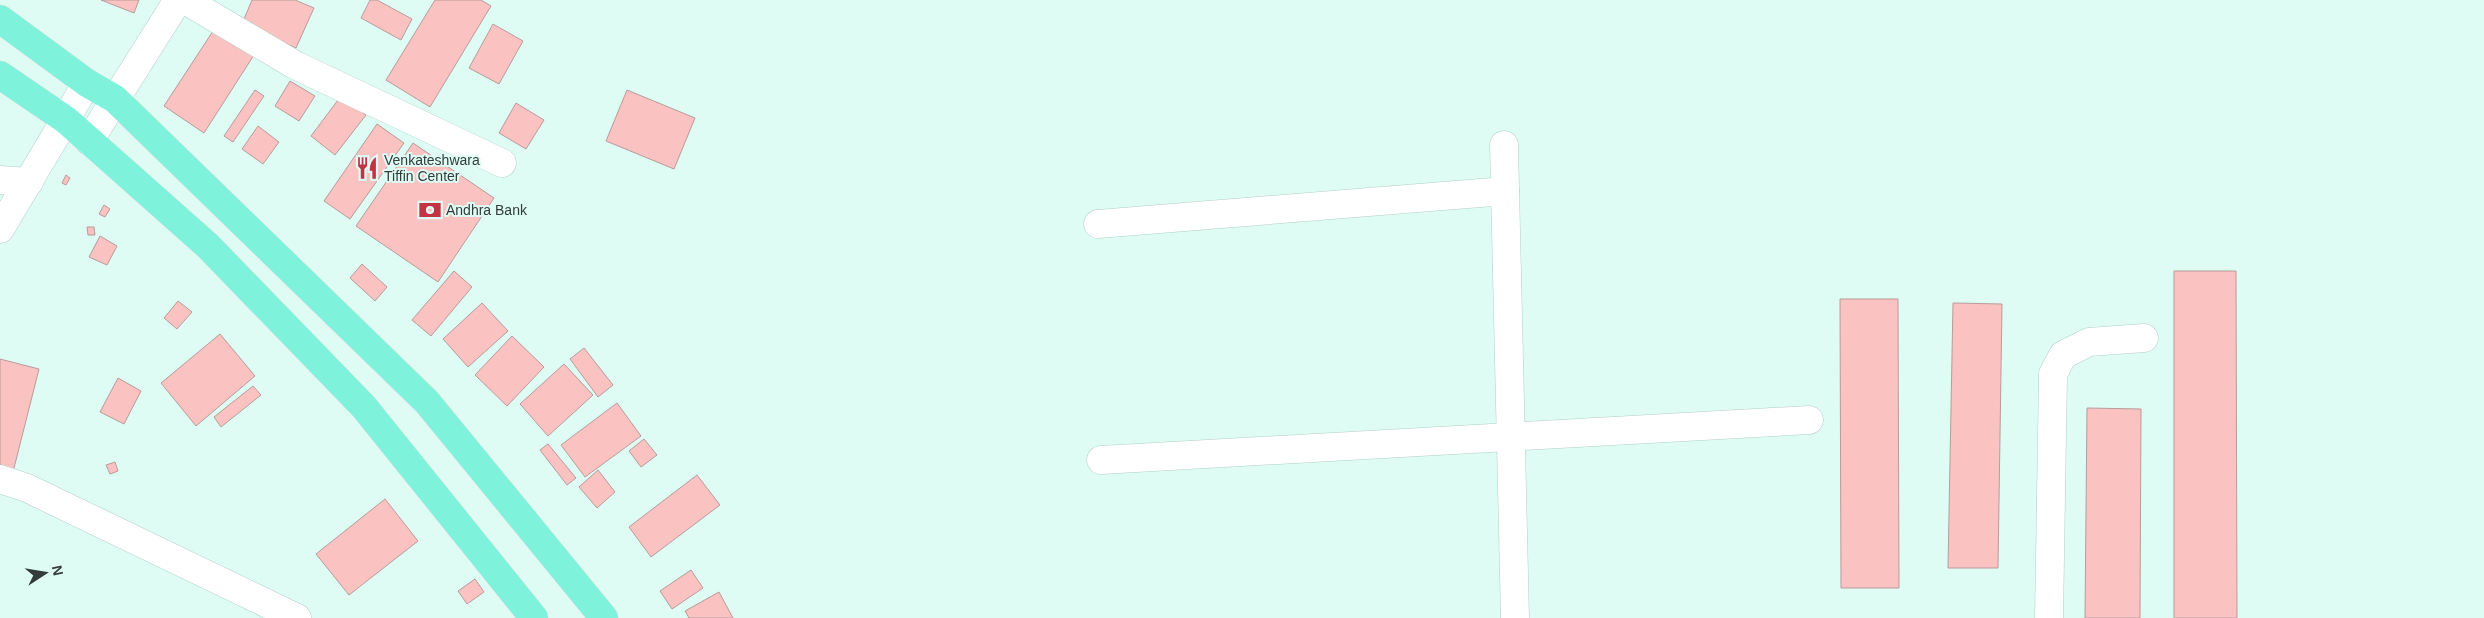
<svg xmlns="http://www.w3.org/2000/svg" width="2484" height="618" font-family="Helvetica,sans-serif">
  <rect width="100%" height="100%" fill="#defcf4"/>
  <g fill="#fac2c1" stroke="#b79c9b">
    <polygon points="101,0 139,0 134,13"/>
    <polygon points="252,0 295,0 314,8 296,48 242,24"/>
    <polygon points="370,0 377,0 412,19 401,40 361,18"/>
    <polygon points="435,0 481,0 491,6 430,107 386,80"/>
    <polygon points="493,24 523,41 499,84 469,68"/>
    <polygon points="215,28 254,55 204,133 164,106"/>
    <polygon points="290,81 315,96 299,121 275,106"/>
    <polygon points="255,90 264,96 233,142 224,136"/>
    <polygon points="627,90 695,118 674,169 606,141"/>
    <polygon points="341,96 366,115 335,155 311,136"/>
    <polygon points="516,103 544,120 526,149 499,133"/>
    <polygon points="377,124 404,143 350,219 324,201"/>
    <polygon points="258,126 279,142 263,164 242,149"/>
    <polygon points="413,143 494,198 438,282 356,226"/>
    <polygon points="66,175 70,178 66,185 62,183"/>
    <polygon points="104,205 110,209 105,217 99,214"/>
    <polygon points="87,227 94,227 95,235 88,235"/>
    <polygon points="100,236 117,246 107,265 89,257"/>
    <polygon points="362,264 387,287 375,301 350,278"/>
    <polygon points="454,271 472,287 431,336 412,320"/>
    <polygon points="2174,271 2236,271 2237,618 2174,618"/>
    <polygon points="1840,299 1898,299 1899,588 1841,588"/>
    <polygon points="178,301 192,312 177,329 164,318"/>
    <polygon points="482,303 508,331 468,367 443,339"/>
    <polygon points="1953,303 2002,304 1998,568 1948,568"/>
    <polygon points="220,334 255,376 196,426 161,383"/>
    <polygon points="512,336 544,367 507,406 475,375"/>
    <polygon points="584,348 613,385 598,397 570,359"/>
    <polygon points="0,359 39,369 13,472 0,469"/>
    <polygon points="564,364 593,395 548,436 520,404"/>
    <polygon points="118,378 141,391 124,424 100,412"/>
    <polygon points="253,386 261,395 221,427 214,417"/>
    <polygon points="617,403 641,436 585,477 561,445"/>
    <polygon points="2087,408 2141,409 2140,618 2085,618"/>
    <polygon points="644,439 657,455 641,467 629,451"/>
    <polygon points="548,444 576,478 567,485 540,450"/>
    <polygon points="115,462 118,471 110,474 106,465"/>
    <polygon points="598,470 615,492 597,508 579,487"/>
    <polygon points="697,475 720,505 651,557 629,527"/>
    <polygon points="385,499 418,541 349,595 316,554"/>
    <polygon points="691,570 703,588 672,609 660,591"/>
    <polygon points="475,579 484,592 467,604 458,591"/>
    <polygon points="719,592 733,618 689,618 685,611"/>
  </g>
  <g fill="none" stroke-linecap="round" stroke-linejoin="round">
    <defs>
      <g id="minor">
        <polyline points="185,0 295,65 502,163"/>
        <polyline points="1504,145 1515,618"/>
        <polyline points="0,180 29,182"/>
        <polyline points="1098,224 1505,191"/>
        <polyline points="1101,460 1809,420"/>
        <polyline points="0,479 27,488 297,618"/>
        <polyline points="2049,618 2053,374 2063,355 2089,342 2144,338"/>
      </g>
      <g id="tertiary">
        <polyline points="89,141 178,0"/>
        <polyline points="0,229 87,83"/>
      </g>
      <g id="trunk">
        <polyline points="0,19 87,83 115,99 427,402 604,618"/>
        <polyline points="0,75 66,120 208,246 364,407 534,618"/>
      </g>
    </defs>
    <use href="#minor" stroke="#b2cfc8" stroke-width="29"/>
    <use href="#tertiary" stroke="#b2cfc8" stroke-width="29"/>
    <use href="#trunk" stroke="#e2e4e4" stroke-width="29"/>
    <use href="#minor" stroke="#fff" stroke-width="28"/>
    <use href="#tertiary" stroke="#fff" stroke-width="28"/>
    <use href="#trunk" stroke="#7ff2dc" stroke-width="28"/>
  </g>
  <defs>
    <symbol id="restaurant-bare" viewBox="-9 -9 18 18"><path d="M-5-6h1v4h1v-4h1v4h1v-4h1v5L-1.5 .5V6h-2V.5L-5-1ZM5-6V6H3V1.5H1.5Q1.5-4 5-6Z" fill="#c33344" stroke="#defcf4" stroke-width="2.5" paint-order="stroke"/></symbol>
    <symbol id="bank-bare" viewBox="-9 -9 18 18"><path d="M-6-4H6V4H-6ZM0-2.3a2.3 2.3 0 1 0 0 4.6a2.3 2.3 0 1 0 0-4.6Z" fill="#c33344" stroke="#defcf4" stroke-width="2.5" paint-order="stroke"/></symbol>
  </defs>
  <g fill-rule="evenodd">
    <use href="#restaurant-bare" x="351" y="152" width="32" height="32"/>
    <use href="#bank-bare" x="414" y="194" width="32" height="32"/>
  </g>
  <g text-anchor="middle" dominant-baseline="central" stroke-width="4" stroke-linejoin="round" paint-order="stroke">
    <g font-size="14" fill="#323d3b" stroke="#defcf4" text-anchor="start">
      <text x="384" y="160">Venkateshwara<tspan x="384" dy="16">Tiffin Center</tspan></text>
      <text x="446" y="210">Andhra Bank</text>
    </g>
  </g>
  <g transform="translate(45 573) rotate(78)" stroke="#defcf4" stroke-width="4" paint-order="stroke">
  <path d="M0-4L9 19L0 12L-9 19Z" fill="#323d3b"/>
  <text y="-8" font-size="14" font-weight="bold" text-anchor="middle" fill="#323d3b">N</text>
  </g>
</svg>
